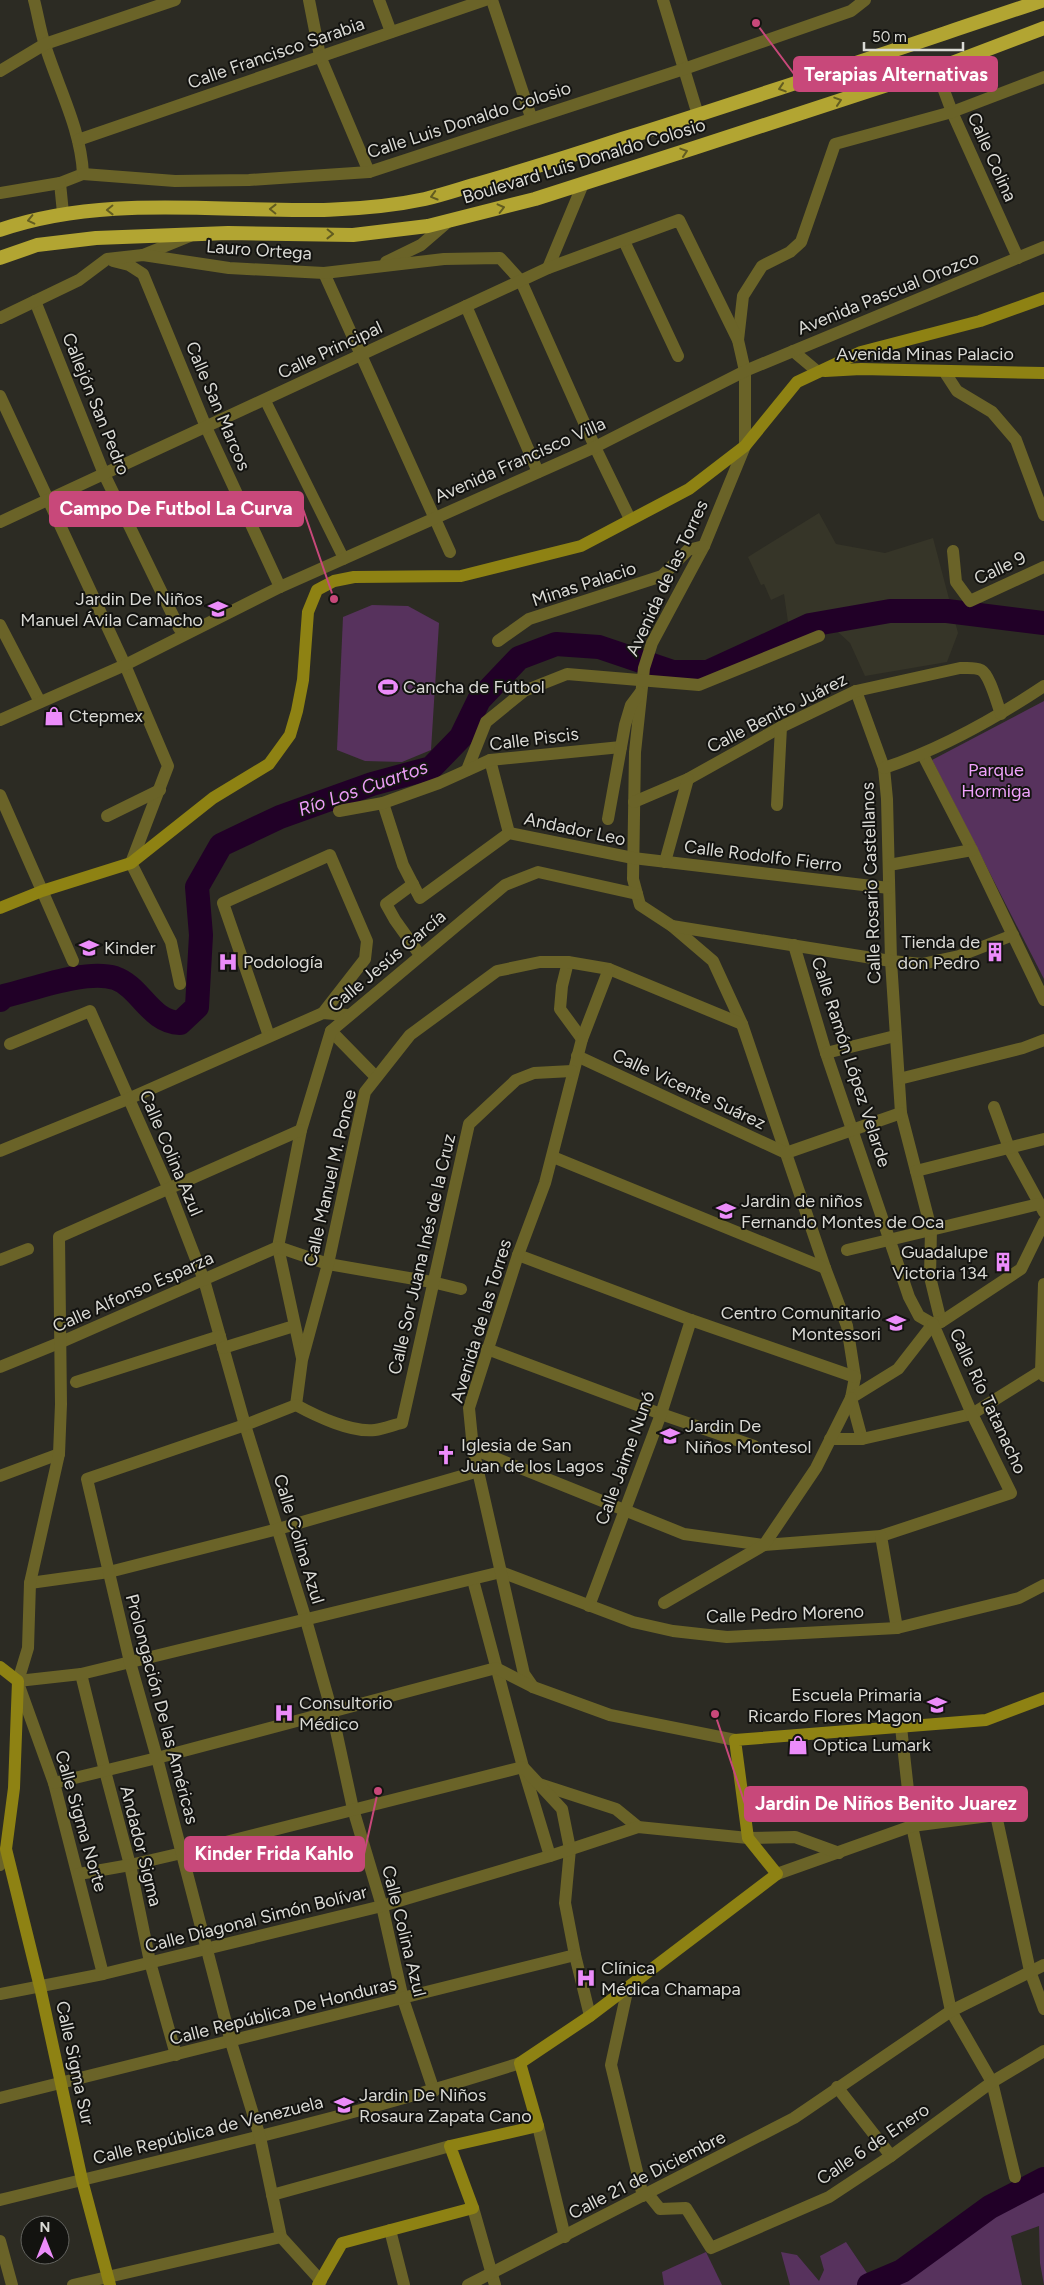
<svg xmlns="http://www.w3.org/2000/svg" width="1044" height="2285" font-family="Figtree,sans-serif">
  <rect width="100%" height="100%" fill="#2c2b23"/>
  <polygon fill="#363528" points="819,513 836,544 885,553 933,538 958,633 947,662 865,676 850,643 827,622 789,629 784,594 771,600 764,584 761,585 748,557"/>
  <g fill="#57325d">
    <polygon points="372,605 408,606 439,623 431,750 402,762 365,761 337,750 343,617"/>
    <polygon points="1044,701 1044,979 932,760"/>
    <polygon points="1044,2186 1044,2285 1040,2263 1039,2226 1011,2236 1022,2285 887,2285 933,2257 998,2202"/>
    <polygon points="846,2242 875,2285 790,2285 781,2252 797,2255 819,2281 824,2270 820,2256"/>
    <polygon points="706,2252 722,2285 664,2285 662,2272"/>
  </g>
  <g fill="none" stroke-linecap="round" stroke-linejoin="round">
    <g stroke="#210027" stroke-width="24">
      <path d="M0,1000L4,996C34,989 86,969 115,978C141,987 150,1022 180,1023L197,1007L201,935L197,887L221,845L280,817L372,784L431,768L461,737L479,700L519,658L556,644L599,647L673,672H708L810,625L890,611H947L1044,623"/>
      <polyline points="869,2285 902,2271 990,2207 1044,2179"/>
    </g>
    <polyline stroke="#6a6328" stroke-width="11" points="265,400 344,559"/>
    <g stroke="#6a6328" stroke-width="12">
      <path d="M34,0C38,15 40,30 45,45C58,87 81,129 83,174L60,183L63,213"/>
      <polyline points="309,0 320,56 369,172"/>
      <polyline points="379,0 391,32"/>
      <polyline points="492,0 531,117"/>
      <polyline points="663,0 698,115"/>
      <polyline points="936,69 952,112 1018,258"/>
      <polyline points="0,71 45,44 175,0"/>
      <polyline points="78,140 485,0"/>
      <polyline points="83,174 175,181 249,180 369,172 684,69 851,11 865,0"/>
      <polyline points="0,193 60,183"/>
      <polyline points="624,241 678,356"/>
      <polyline points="143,255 190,236"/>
      <polyline points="113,261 129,265 143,274 206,427 280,587"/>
      <polyline points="386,262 421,245 450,220"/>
      <polyline points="548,268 583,184"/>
      <polyline points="324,273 450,552"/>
      <polyline points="35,301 104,474 179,628"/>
      <polyline points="466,306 538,472"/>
      <polyline points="0,318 79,280 107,259 143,255 229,268 324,273 444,259 500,258 521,281 595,447 630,519"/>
      <polyline points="738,340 743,296 762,266 790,252 801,242 835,144 952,112 1044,77"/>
      <polyline points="793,351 818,372"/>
      <polyline points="944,371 957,391 992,412 1016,440 1044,515"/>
      <polyline points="0,396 125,665 168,766 131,863 171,942 180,984"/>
      <polyline points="0,522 548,268 679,220 738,340 745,371 745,446 704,546 652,643 644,668 635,752 633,879 640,905 672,926 713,961 742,1024 825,1268 847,1326 855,1377 851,1398 862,1439"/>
      <polyline points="953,551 956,582 970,601 1044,567"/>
      <polyline points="0,625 40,702"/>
      <polyline points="498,641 529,619 662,576 688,550 704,546"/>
      <polyline points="856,691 884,768 887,799 891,961 901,1113 931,1229 930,1277 941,1322"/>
      <polyline points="0,720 125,665 280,587 595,447 745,371 1044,247"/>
      <polyline points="923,755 972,850 1044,1000"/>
      <polyline points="490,760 509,833"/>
      <path d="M884,768C941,749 993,720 1044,686"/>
      <polyline points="467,770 486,722 524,691 567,674 699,685 819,636"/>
      <polyline points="0,795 73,961"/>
      <path d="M634,802L688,779L781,727L856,691L960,668C967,668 975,667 981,670C990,675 997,704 1001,714"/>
      <polyline points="383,803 403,865 420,898 509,833 633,858 889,888"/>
      <polyline points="777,805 781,727"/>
      <polyline points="339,811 383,803 439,783 490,760 621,747"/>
      <polyline points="107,816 160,790"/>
      <polyline points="608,819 625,725 631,705 640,693"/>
      <polyline points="665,862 688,779"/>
      <polyline points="889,865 972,850"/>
      <polyline points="413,884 386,904 395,920 420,955"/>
      <polyline points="672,926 891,961 922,964 959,956 1013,935"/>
      <polyline points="794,945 826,1053 909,1297 919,1316 933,1324"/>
      <polyline points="568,962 562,986 560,1009 582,1039"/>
      <polyline points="331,1031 376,1077"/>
      <polyline points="269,1036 223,903 330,855 367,941 365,959 323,1013"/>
      <polyline points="10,1044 90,1011 168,1187 204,1280 245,1425 306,1620 332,1712 353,1809 382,1906 403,1999 434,2091"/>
      <polyline points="826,1053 895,1036"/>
      <polyline points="577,1056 786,1153 901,1113"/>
      <polyline points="899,1079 1023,1048 1044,1040"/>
      <polyline points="994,1107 1009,1148 1044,1212"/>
      <polyline points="0,1151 128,1099 323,1013 347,1015"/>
      <polyline points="553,1157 825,1268"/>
      <polyline points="916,1171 1044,1139"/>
      <polyline points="847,1250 1039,1204"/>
      <polyline points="518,1255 691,1320 855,1377"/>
      <polyline points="0,1260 28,1249"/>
      <polyline points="935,1323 941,1322 1021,1269 1044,1222"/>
      <polyline points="223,1348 294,1326"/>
      <polyline points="487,1349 661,1414 754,1446"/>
      <polyline points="302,1358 278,1247 301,1130 331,1031 505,885 538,872 637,894"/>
      <polyline points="0,1367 59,1343 278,1247 328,1264 432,1282 461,1289"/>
      <polyline points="1044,1376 1041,1371 1044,1284"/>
      <polyline points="76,1382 220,1336"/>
      <polyline points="851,1398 898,1369 933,1324"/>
      <polyline points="296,1405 302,1360 328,1264 365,1092 410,1035 497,971 540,962 568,962 609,969 742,1024"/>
      <polyline points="830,1439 862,1439 972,1414 1044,1369"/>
      <polyline points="473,1449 684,1534 764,1545 881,1536 1011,1493 972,1414 933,1324"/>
      <polyline points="0,1476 59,1454"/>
      <polyline points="881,1536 897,1628"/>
      <polyline points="473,1580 523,1767 550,1856"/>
      <polyline points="30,1583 109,1572 278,1529 479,1471"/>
      <polyline points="664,1603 764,1545 816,1468 851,1398"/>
      <polyline points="589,1606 661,1414 691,1320"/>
      <polyline points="81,1674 105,1771 130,1865 150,1962 176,2055"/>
      <polyline points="18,1681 81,1674 501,1572 633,1622 673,1631 727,1637 897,1628 1019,1598 1044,1585"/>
      <polyline points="18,1681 28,1648 30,1583 59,1454 61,1404 59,1237 301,1130"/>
      <polyline points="18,1683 54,1783 103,1974"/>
      <polyline points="533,1687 524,1674 473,1449 469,1408 518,1255 545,1183 582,1039 609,969"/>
      <polyline points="901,1727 912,1826 951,2011 992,2082 1015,2177"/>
      <polyline points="54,1783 157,1758 496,1668 533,1687 610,1715 735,1740"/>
      <polyline points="539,1784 616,1809 638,1827"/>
      <polyline points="996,1815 1030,1971 1044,2009"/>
      <polyline points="0,1865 6,1849"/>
      <polyline points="79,1874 130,1865 182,1853 523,1767 562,1809 570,1849 565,1903 575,1955 590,2016"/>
      <polyline points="777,1874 912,1826 996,1815 1013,1815"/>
      <polyline points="628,1987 611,2065 643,2196"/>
      <polyline points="0,1994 103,1974 382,1906 550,1856 638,1827 748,1838 795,1837 839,1853"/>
      <polyline points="837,2087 891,2156"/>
      <polyline points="0,2098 575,1955"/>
      <polyline points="538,2126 565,2237"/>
      <polyline points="648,2194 660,2209 686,2208 711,2248 829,2197 891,2156 992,2082 1044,2051"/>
      <polyline points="272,2195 450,2146"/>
      <path d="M0,2200C174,2157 349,2118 520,2063"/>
      <polyline points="473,2208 495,2285"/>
      <polyline points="390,2230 404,2285"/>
      <polyline points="0,2241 12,2285"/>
      <path d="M321,2281L281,2237L260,2137L231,2042L157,1758L130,1662L87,1479L245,1425L296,1405C316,1416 352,1433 375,1430C384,1429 393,1425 402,1423L469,1124L516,1080L534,1073L572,1071"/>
      <polyline points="73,2285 281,2237"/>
      <polyline points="468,2285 794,2118 951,2011 1044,1965"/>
    </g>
    <g stroke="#8e8213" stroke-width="12">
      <polyline points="825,371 861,369 1044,373"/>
      <polyline points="0,908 42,891 131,863 213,798 269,764 290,735 297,711 303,680 308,612 317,590 334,581 354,577 461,576 581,546 689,489 745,446 797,382 861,352 980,321 1044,298"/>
      <polyline points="0,1667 18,1681 14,1788 6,1849 40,1987 82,2180 110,2285"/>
      <polyline points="318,2285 342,2243 473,2208 450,2146 538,2126 520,2063 590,2016 777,1874 748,1838 735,1740 986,1720 1044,1698"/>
    </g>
    <g stroke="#b2a532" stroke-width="14">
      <path d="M0,230C137,183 285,229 425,199C442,195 460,189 477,184C525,170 574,155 622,139C763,95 903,47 1044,0"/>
      <polyline points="0,258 37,245 96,238 228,233 353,235 428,226 535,199 694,148 936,69 1044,28"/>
    </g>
  </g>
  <defs><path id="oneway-chevron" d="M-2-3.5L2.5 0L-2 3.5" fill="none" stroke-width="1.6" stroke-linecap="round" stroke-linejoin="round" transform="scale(1.25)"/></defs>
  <g stroke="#625c21">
    <use href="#oneway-chevron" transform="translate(782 88) rotate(162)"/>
    <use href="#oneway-chevron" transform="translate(838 101) rotate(-18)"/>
    <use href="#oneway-chevron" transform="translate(684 152) rotate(-18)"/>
    <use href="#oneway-chevron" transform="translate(434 196) rotate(164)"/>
    <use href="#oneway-chevron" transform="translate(501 208) rotate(-14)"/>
    <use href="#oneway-chevron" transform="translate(273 209) rotate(-179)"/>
    <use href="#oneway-chevron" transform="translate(110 210) rotate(179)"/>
    <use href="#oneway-chevron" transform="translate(31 220) rotate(167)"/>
    <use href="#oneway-chevron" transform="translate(330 234) rotate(1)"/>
  </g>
  <defs>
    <symbol id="school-bare" viewBox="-9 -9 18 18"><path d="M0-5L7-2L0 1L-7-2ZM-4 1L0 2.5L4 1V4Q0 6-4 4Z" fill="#ec8cfa" stroke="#131310" stroke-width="2.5" paint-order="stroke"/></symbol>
    <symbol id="stadium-bare" viewBox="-9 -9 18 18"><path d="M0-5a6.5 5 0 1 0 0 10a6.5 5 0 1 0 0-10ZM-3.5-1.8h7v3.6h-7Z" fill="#ec8cfa" stroke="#131310" stroke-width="2.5" paint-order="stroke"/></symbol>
    <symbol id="shop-bare" viewBox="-9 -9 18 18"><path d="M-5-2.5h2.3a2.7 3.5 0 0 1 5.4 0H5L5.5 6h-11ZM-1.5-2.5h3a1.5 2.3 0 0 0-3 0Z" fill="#ec8cfa" stroke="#131310" stroke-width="2.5" paint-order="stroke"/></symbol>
    <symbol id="building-bare" viewBox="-9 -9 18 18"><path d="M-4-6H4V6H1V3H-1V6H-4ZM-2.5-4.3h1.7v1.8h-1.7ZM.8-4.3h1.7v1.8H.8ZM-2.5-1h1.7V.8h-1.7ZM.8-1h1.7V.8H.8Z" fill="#ec8cfa" stroke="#131310" stroke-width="2.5" paint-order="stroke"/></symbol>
    <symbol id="hospital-bare" viewBox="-9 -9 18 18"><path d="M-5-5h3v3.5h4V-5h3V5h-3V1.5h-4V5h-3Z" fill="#ec8cfa" stroke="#131310" stroke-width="2.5" paint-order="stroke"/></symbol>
    <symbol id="church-bare" viewBox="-9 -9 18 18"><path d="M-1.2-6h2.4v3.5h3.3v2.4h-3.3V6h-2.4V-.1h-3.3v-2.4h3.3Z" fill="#ec8cfa" stroke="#131310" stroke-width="2.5" paint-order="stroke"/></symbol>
  </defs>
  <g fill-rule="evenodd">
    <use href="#school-bare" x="204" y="595" width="28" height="28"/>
    <use href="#stadium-bare" x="374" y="673" width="28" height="28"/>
    <use href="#shop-bare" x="40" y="702" width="28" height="28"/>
    <use href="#school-bare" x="75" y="934" width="28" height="28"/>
    <use href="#building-bare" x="981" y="938" width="28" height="28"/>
    <use href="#hospital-bare" x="214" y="948" width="28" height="28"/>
    <use href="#school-bare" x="712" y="1197" width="28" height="28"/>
    <use href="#building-bare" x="989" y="1248" width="28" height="28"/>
    <use href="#school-bare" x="882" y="1309" width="28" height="28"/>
    <use href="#school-bare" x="656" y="1422" width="28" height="28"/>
    <use href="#church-bare" x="432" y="1441" width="28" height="28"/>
    <use href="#school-bare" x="923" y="1691" width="28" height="28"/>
    <use href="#hospital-bare" x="270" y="1699" width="28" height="28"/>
    <use href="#shop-bare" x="784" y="1731" width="28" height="28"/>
    <use href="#hospital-bare" x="572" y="1964" width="28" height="28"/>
    <use href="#school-bare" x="330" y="2091" width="28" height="28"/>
  </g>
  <g text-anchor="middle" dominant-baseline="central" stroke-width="4" stroke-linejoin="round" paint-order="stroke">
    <g font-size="18" fill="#dadad5" stroke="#131310">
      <text transform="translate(276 53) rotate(-19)">Calle Francisco Sarabia</text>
      <text transform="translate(469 120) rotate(-18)">Calle Luis Donaldo Colosio</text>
      <text transform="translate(992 157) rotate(66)">Calle Colina</text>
      <text transform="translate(584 161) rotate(-17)">Boulevard Luis Donaldo Colosio</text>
      <text transform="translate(259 250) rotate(4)">Lauro Ortega</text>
      <text transform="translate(888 293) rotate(-22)">Avenida Pascual Orozco</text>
      <text transform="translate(330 350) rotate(-25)">Calle Principal</text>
      <text x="925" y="354">Avenida Minas Palacio</text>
      <text transform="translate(96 404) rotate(68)">Callejón San Pedro</text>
      <text transform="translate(218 406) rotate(67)">Calle San Marcos</text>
      <text transform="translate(520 460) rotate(-24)">Avenida Francisco Villa</text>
      <text transform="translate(1000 568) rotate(-25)">Calle 9</text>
      <text transform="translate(667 578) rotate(-65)">Avenida de las Torres</text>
      <text transform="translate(584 584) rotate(-18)">Minas Palacio</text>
      <text transform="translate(777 713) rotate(-27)">Calle Benito Juárez</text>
      <text transform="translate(534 739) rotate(-7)">Calle Piscis</text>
      <text transform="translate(575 829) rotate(12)">Andador Leo</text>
      <text transform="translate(763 856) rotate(7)">Calle Rodolfo Fierro</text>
      <text transform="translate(871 883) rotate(-92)">Calle Rosario Castellanos</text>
      <text transform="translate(387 961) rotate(-40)">Calle Jesús García</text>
      <text transform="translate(851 1062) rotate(72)">Calle Ramón López Velarde</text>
      <text transform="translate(689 1089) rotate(25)">Calle Vicente Suárez</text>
      <text transform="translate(171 1153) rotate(67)">Calle Colina Azul</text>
      <text transform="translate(330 1178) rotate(-77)">Calle Manuel M. Ponce</text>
      <text transform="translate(422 1254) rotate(-77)">Calle Sor Juana Inés de la Cruz</text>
      <text transform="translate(133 1292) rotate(-24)">Calle Alfonso Esparza</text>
      <text transform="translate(481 1321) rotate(-73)">Avenida de las Torres</text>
      <text transform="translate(988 1401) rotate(65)">Calle Río Tatanacho</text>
      <text transform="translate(625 1458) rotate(-70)">Calle Jaime Nunó</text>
      <text transform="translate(299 1539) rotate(73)">Calle Colina Azul</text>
      <text transform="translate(785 1614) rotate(-2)">Calle Pedro Moreno</text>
      <text transform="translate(162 1709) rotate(75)">Prolongación De las Américas</text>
      <text transform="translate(81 1821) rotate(74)">Calle Sigma Norte</text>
      <text transform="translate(141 1846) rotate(76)">Andador Sigma</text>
      <text transform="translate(256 1919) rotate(-14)">Calle Diagonal Simón Bolívar</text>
      <text transform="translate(404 1931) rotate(76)">Calle Colina Azul</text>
      <text transform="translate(283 2011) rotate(-14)">Calle República De Honduras</text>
      <text transform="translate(75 2063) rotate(78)">Calle Sigma Sur</text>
      <text transform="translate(208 2130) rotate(-14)">Calle República de Venezuela</text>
      <text transform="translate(873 2144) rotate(-34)">Calle 6 de Enero</text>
      <text transform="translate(647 2175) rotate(-27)">Calle 21 de Diciembre</text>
    </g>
    <g font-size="18" fill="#dadad5" stroke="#131310" text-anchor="start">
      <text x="203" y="599" text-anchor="end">Jardin De Niños<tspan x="203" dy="21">Manuel Ávila Camacho</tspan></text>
      <text x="403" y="687">Cancha de Fútbol</text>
      <text x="69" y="716">Ctepmex</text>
      <text x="980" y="942" text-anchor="end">Tienda de<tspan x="980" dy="21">don Pedro</tspan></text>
      <text x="104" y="948">Kinder</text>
      <text x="243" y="962">Podología</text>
      <text x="741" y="1201">Jardin de niños<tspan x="741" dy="21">Fernando Montes de Oca</tspan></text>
      <text x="988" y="1252" text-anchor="end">Guadalupe<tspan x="988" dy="21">Victoria 134</tspan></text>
      <text x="881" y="1313" text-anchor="end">Centro Comunitario<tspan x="881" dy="21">Montessori</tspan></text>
      <text x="685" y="1426">Jardin De<tspan x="685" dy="21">Niños Montesol</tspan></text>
      <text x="461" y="1445">Iglesia de San<tspan x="461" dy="21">Juan de los Lagos</tspan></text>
      <text x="922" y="1695" text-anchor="end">Escuela Primaria<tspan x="922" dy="21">Ricardo Flores Magon</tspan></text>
      <text x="299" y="1703">Consultorio<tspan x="299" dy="21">Médico</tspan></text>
      <text x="813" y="1745">Optica Lumark</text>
      <text x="601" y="1968">Clínica<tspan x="601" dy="21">Médica Chamapa</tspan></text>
      <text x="359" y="2095">Jardin De Niños<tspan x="359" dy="21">Rosaura Zapata Cano</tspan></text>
    </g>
    <g font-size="18" fill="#f1a3fd" stroke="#131310">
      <text x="996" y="770">Parque<tspan x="996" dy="21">Hormiga</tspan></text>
    </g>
    <g font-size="19" font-style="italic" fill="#eb9df6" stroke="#131310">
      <text transform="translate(363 788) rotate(-19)">Río Los Cuartos</text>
    </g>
  </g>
  <path fill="none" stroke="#c8487a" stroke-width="2" d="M756 23L794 74M334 599L303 509M715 1714L745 1804M378 1791L364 1854"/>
  <g fill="#c8487a" stroke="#131310" stroke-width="2">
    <circle cx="756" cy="23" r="5"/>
    <circle cx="334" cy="599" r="5"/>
    <circle cx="715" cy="1714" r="5"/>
    <circle cx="378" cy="1791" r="5"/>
  </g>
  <g fill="#c8487a" stroke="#c8487a" stroke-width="2">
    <rect x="794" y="57" width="203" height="34" rx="5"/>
    <rect x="50" y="492" width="253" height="34" rx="5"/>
    <rect x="745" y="1787" width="282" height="34" rx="5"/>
    <rect x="185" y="1837" width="179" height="34" rx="5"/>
  </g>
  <g font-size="19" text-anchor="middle" font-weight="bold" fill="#fff">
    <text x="896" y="81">Terapias Alternativas</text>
    <text x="176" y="515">Campo De Futbol La Curva</text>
    <text x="886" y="1810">Jardin De Niños Benito Juarez</text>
    <text x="274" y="1860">Kinder Frida Kahlo</text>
  </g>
  <g transform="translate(45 2240)"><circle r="24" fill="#131310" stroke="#63635f"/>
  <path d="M0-4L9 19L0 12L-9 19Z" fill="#ec8cfa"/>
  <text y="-8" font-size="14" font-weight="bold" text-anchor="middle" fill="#dadad5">N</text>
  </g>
  <path d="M864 42v8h99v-8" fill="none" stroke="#dadad5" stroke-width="2.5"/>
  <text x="872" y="42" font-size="15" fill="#dadad5" stroke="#131310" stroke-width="4" paint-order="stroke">50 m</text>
</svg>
